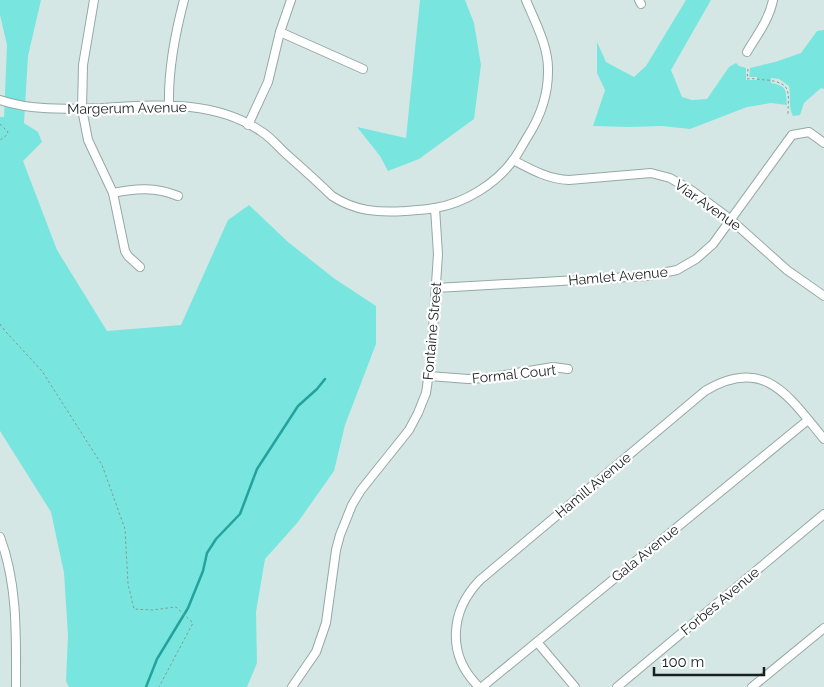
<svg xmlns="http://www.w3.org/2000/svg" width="824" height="687" font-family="Raleway,sans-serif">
  <rect width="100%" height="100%" fill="#d4e7e5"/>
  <g fill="#78e6df">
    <polygon points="0,0 41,0 28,56 24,123 38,132 42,142 23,161 57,250 107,331 181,325 228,220 249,205 288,242 335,279 376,306 376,344 345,425 334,471 298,522 265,559 256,612 257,663 247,687 69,687 66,681 68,635 64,573 51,512 0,431 0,117 4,117 7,45 0,15"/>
    <polygon points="420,0 465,0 474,23 481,65 474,119 419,159 388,171 380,156 357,127 406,138"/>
    <path d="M686,0H711L671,70L682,97L692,100L707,99L729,67L736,63L739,66L746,68V80H757V77H749L750,68L775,62L801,53L817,31L824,30V89L821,88L804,103L800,115L793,116C788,107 791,96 789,86L779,79L771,78V83C787,86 786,89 787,105L771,103L747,107L690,129L662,126L629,127L593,126L605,90L597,73V42L606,62L634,77L646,66Z"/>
  </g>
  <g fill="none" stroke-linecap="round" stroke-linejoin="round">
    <polyline stroke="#24a29c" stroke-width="2.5" points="146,687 157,659 188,608 203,571 207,553 216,539 240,514 257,469 285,426 298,406 317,389 325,379"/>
    <defs>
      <g id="minor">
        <polyline points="94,0 83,65 82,109 88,140 113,193 125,251 128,256 140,267"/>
        <polyline points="639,0 641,4"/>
        <polyline points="280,32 363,69"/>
        <path d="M747,52C757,35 769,20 773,0"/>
        <path d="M0,100C32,111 69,109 102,108C157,105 214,99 262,132C270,137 277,145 284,152C301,167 317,181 332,196C355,211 378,213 405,211C415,210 425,210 435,208C465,203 496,184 514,159C519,152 523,144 528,136C540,117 548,95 548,72C549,47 535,22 526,0"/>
        <path d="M169,105C168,69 175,34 184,0"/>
        <polyline points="248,125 268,82 280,32 291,0"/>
        <path d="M513,160C532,170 548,179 569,180L651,173L670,178L691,190L730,219L787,270L824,296"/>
        <path d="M113,193C136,188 156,187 178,196"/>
        <polyline points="436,288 647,276 677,270 696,259 713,244 792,135 809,132 824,143"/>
        <polyline points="429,376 468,379 486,378 553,367 568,369"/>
        <path d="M0,537C18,585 16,637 16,687"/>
        <polyline points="537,642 575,687"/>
        <polyline points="292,687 316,652 326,623 336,550 340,535 352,505 361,490 409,430 418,413 426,393 431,359 438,254 435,208"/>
        <path d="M479,687C446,655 450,611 480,580L705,391C765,355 789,397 824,439"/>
        <polyline points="482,687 808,420"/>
        <polyline points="617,687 824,514"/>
        <polyline points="752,687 824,628"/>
      </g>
    </defs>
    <use href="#minor" stroke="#95a8a6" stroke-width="10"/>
    <g stroke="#889695" stroke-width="1" stroke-dasharray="2.5 2.5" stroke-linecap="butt">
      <path d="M748,69L747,79C754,78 761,80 767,80C793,83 788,93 788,114"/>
      <polyline points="0,124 8,132 7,135 0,140"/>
      <polyline points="0,324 6,332 42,371 102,465 125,529 128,584 134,609 152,610 176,607 193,623 159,687"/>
    </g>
    <use href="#minor" stroke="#fff" stroke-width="8"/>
  </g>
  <g text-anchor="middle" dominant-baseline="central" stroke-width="4.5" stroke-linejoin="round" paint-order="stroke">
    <g font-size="14" fill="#192020" stroke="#fff">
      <text transform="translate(127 108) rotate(-1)">Margerum Avenue</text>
      <text transform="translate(708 205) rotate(35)">Viar Avenue</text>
      <text transform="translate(618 276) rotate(-5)">Hamlet Avenue</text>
      <text transform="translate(432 331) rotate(-85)">Fontaine Street</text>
      <text transform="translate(514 374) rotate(-6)">Formal Court</text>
      <text transform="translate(593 485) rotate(-40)">Hamill Avenue</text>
      <text transform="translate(645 553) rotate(-39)">Gala Avenue</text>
      <text transform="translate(720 601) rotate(-40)">Forbes Avenue</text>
    </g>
  </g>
  <path d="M654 667v8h110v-8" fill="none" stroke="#192020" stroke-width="2.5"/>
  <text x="662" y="667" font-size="15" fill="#192020" stroke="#ffffff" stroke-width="4" paint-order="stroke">100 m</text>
</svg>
